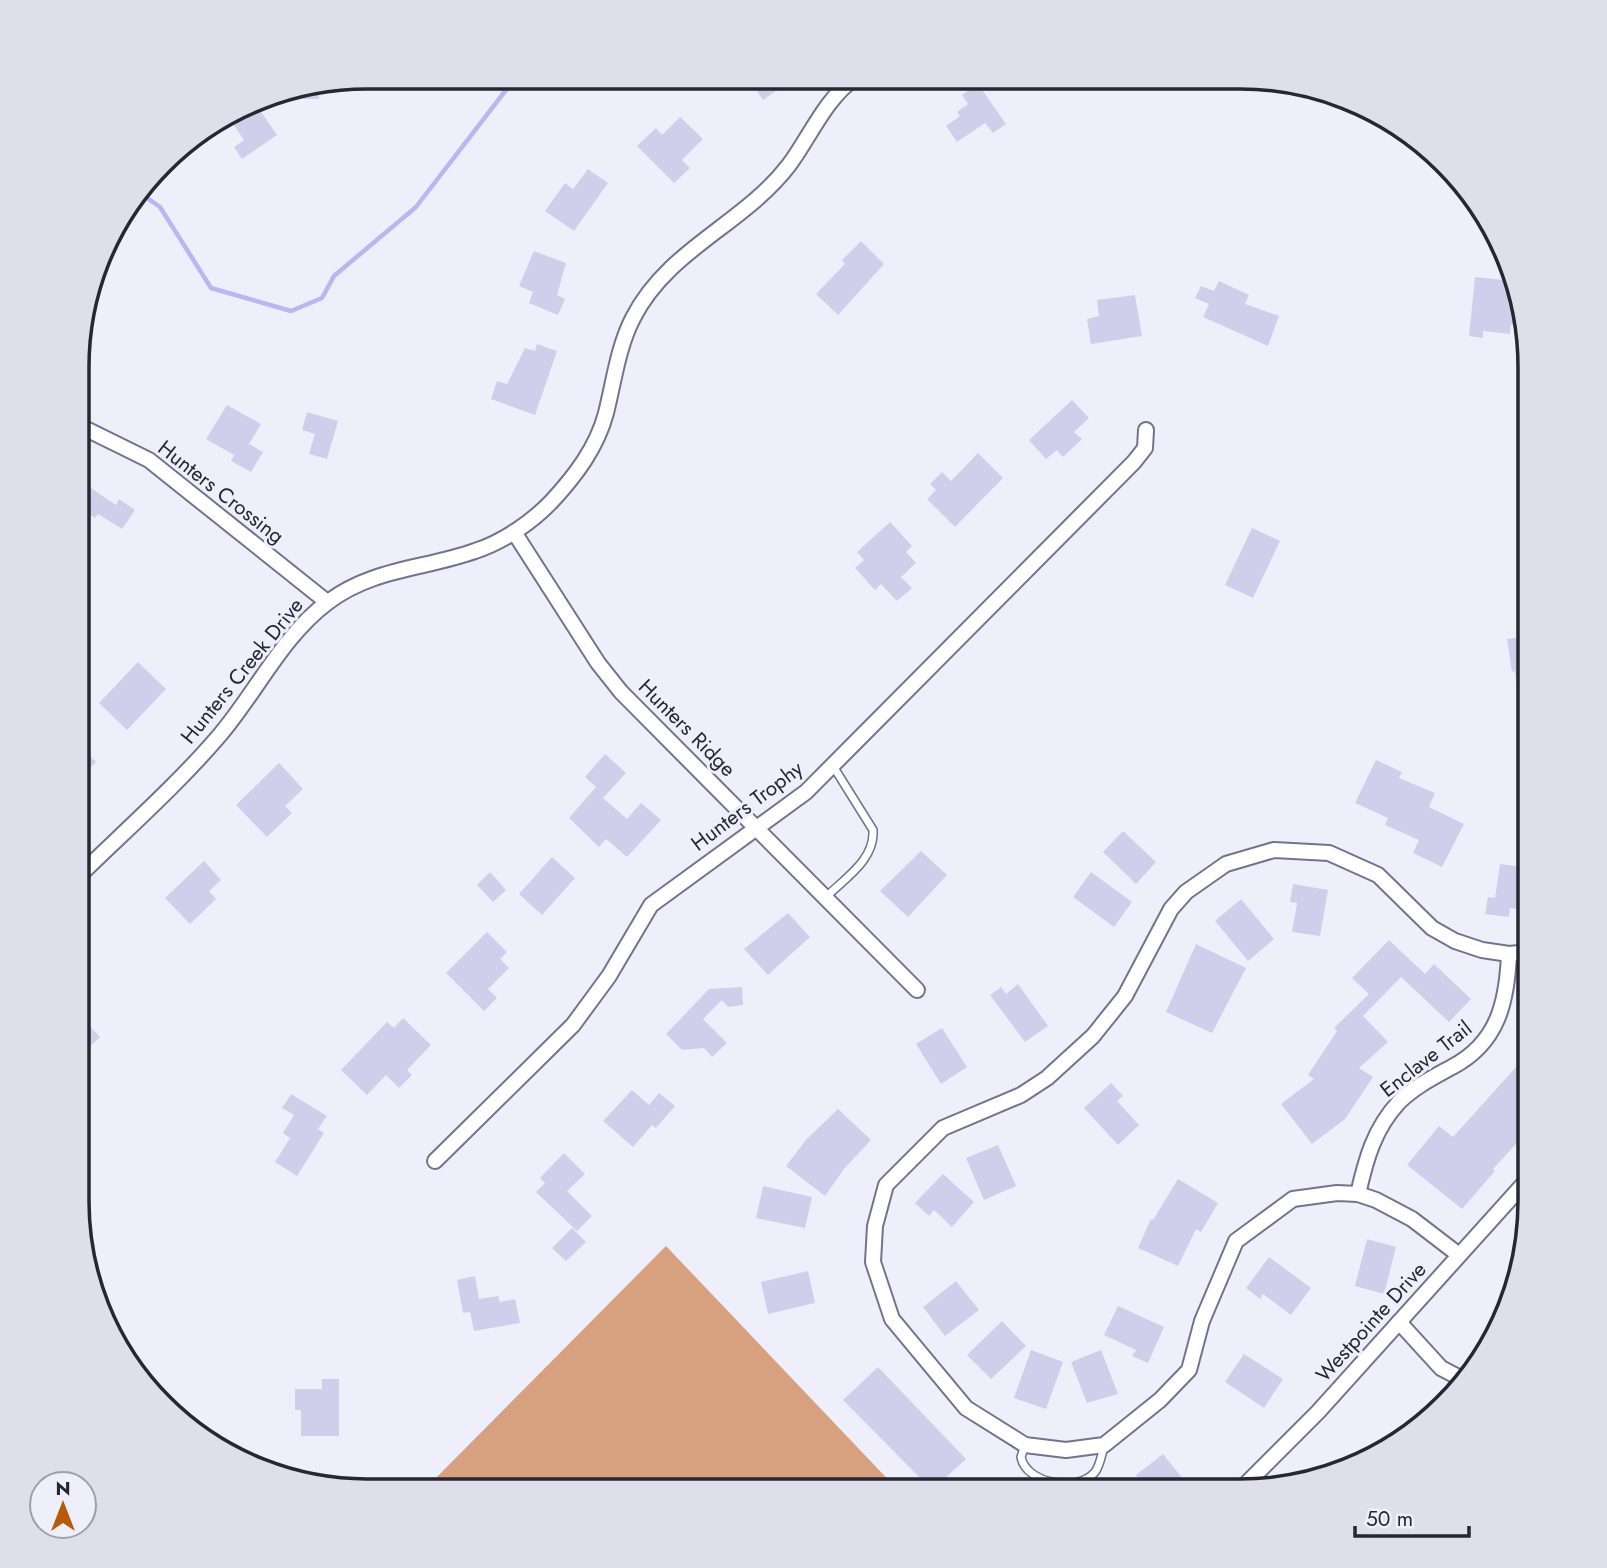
<svg xmlns="http://www.w3.org/2000/svg" width="1607" height="1568" font-family="Jost,sans-serif">
  <rect width="100%" height="100%" fill="#efeffb"/>
  <polygon fill="#d7a07e" points="666,1246 898,1490 424,1490"/>
  <g fill="none" stroke-linecap="round" stroke-linejoin="round">
    <polyline stroke="#b8b7f0" stroke-width="4.5" points="140,193 160,207 211,288 291,311 322,298 334,276 416,207 516,77"/>
  </g>
  <g fill="#cfcfeb">
    <polygon points="748,78 794,78 763,100"/>
    <polygon points="978,84 1006,124 993,133 985,123 957,142 946,126 960,116 957,112 968,104 962,95"/>
    <polygon points="319,85 319,99 303,99 302,88"/>
    <polygon points="255,103 277,135 242,159 234,147 244,140 229,118"/>
    <polygon points="680,117 703,139 682,160 690,168 674,183 637,146 656,128 662,135"/>
    <polygon points="588,169 608,183 574,231 545,211 565,183 573,189"/>
    <polygon points="861,241 884,264 838,315 816,294 845,264 842,260"/>
    <polygon points="534,251 566,263 557,295 565,299 558,315 529,303 533,292 519,286"/>
    <polygon points="1475,277 1514,281 1524,326 1511,324 1510,334 1483,331 1483,338 1469,336"/>
    <polygon points="1219,281 1249,295 1245,304 1279,316 1268,346 1203,317 1209,304 1195,298 1201,286 1214,291"/>
    <polygon points="1135,295 1142,336 1091,344 1087,319 1099,316 1097,300"/>
    <polygon points="537,344 557,351 535,415 491,399 497,381 507,384 525,348 535,351"/>
    <polygon points="1072,400 1089,418 1074,432 1082,439 1063,457 1057,450 1046,459 1029,440"/>
    <polygon points="227,405 261,424 249,444 263,452 251,472 231,461 234,455 206,439"/>
    <polygon points="307,412 338,421 327,459 309,454 315,434 302,430"/>
    <polygon points="978,453 1003,478 955,527 927,499 936,490 930,484 942,472 951,481"/>
    <polygon points="82,482 116,505 119,499 135,510 122,529 98,514 95,518 81,509"/>
    <polygon points="890,522 912,546 906,552 916,563 901,577 912,588 897,601 881,584 875,590 855,568 864,560 857,552"/>
    <polygon points="1252,528 1280,541 1253,598 1225,585"/>
    <polygon points="1529,636 1529,730 1521,730 1515,671 1512,672 1507,639"/>
    <polygon points="138,662 166,689 127,730 99,703"/>
    <polygon points="80,746 96,762 80,778"/>
    <polygon points="605,754 626,773 603,798 627,819 641,803 661,820 627,857 606,839 599,847 569,818 596,787 585,777"/>
    <polygon points="1376,760 1402,772 1399,778 1435,793 1429,807 1464,824 1442,867 1413,853 1419,840 1385,825 1388,818 1355,803"/>
    <polygon points="279,763 303,789 285,806 292,813 267,837 236,805"/>
    <polygon points="1123,831 1156,862 1136,884 1103,852"/>
    <polygon points="921,851 947,875 908,917 880,891"/>
    <polygon points="552,857 575,878 542,915 519,894"/>
    <polygon points="204,861 221,880 209,891 216,899 190,924 165,898"/>
    <polygon points="1500,864 1529,868 1528,911 1510,908 1509,917 1485,914 1488,897 1495,898"/>
    <polygon points="490,872 506,890 493,902 477,885"/>
    <polygon points="1091,872 1132,902 1114,927 1073,897"/>
    <polygon points="1293,884 1328,890 1320,936 1292,932 1297,903 1290,902"/>
    <polygon points="1241,899 1274,939 1248,961 1215,921"/>
    <polygon points="788,913 810,937 768,975 744,949"/>
    <polygon points="487,932 507,952 500,959 509,968 488,989 497,998 484,1011 446,973"/>
    <polygon points="1389,940 1425,974 1434,964 1471,999 1449,1022 1401,977 1363,1016 1388,1042 1359,1068 1373,1077 1345,1119 1312,1144 1281,1104 1314,1079 1308,1075 1337,1031 1334,1028 1369,994 1352,978"/>
    <polygon points="1196,944 1246,968 1212,1033 1166,1012"/>
    <polygon points="1018,984 1048,1026 1025,1042 990,995 1001,987 1006,994"/>
    <polygon points="742,987 743,1005 728,1007 722,1000 703,1019 727,1043 712,1057 704,1048 682,1050 666,1034 709,989"/>
    <polygon points="79,1015 100,1037 78,1058"/>
    <polygon points="403,1018 431,1045 407,1070 412,1075 399,1088 386,1075 367,1095 341,1070 387,1022 394,1028"/>
    <polygon points="942,1028 967,1067 941,1084 916,1044"/>
    <polygon points="1516,1067 1529,1079 1529,1130 1493,1169 1495,1171 1462,1209 1407,1165 1439,1126 1453,1137"/>
    <polygon points="1111,1083 1123,1096 1117,1101 1139,1125 1118,1145 1084,1108"/>
    <polygon points="632,1090 649,1105 659,1093 675,1106 656,1128 652,1125 633,1147 603,1121"/>
    <polygon points="291,1094 327,1116 318,1129 324,1133 297,1176 275,1162 290,1138 283,1133 294,1115 282,1108"/>
    <polygon points="838,1109 871,1140 844,1169 825,1196 786,1166 806,1140"/>
    <polygon points="998,1145 1016,1186 984,1200 966,1158"/>
    <polygon points="564,1153 585,1174 567,1191 592,1216 577,1231 536,1192 545,1183 540,1178"/>
    <polygon points="943,1174 974,1202 952,1227 934,1210 929,1216 915,1203"/>
    <polygon points="1178,1179 1218,1203 1201,1232 1196,1229 1178,1266 1138,1248 1151,1219 1153,1220"/>
    <polygon points="763,1186 812,1197 805,1228 756,1218"/>
    <polygon points="572,1228 586,1242 566,1261 552,1248"/>
    <polygon points="1367,1239 1396,1247 1384,1294 1355,1286"/>
    <polygon points="1269,1257 1311,1288 1291,1315 1263,1294 1260,1299 1246,1288"/>
    <polygon points="808,1271 815,1303 768,1314 761,1282"/>
    <polygon points="475,1276 479,1299 498,1296 500,1302 515,1299 520,1323 474,1331 470,1312 463,1313 457,1280"/>
    <polygon points="956,1281 979,1310 945,1336 923,1307"/>
    <polygon points="1118,1306 1164,1327 1148,1363 1132,1356 1136,1350 1104,1335"/>
    <polygon points="1002,1321 1026,1346 991,1379 967,1355"/>
    <polygon points="1031,1350 1063,1362 1046,1409 1014,1398"/>
    <polygon points="1101,1350 1118,1394 1087,1403 1071,1362"/>
    <polygon points="1244,1354 1283,1379 1264,1408 1225,1382"/>
    <polygon points="878,1367 966,1459 932,1490 843,1400"/>
    <polygon points="322,1379 339,1379 339,1436 301,1436 301,1410 295,1410 295,1389 322,1389"/>
    <polygon points="1163,1454 1192,1490 1122,1490 1139,1479 1136,1475"/>
  </g>
  <g fill="none" stroke-linecap="round" stroke-linejoin="round">
    <defs>
      <g id="service">
        <path d="M825,898C845,878 875,860 873,830L833,766"/>
        <path d="M1025,1445L1021,1457C1026,1484 1078,1493 1095,1472C1100,1466 1102,1453 1104,1446"/>
      </g>
      <g id="minor">
        <polyline points="82,427 149,460 327,602"/>
        <polyline points="514,532 598,663 621,692 917,990"/>
        <path d="M79,876C126,830 176,786 219,736C256,693 282,636 328,602C373,568 425,569 475,551C503,542 532,522 552,501C576,475 597,447 606,413C614,381 618,347 633,318C668,249 743,225 789,165C810,137 825,99 855,78"/>
        <polyline points="435,1161 573,1025 609,976 651,905 806,792 1134,462 1145,448 1146,430"/>
        <path d="M1358,1194C1366,1159 1374,1129 1399,1102C1414,1087 1434,1077 1452,1067C1498,1043 1507,1002 1509,954"/>
        <polyline points="1459,1255 1412,1219 1376,1200 1358,1194 1337,1193 1293,1199 1236,1241 1202,1321 1189,1370 1160,1400 1104,1445 1066,1450 1025,1445 966,1408 892,1319 873,1262 875,1226 886,1185 943,1128 1021,1095 1047,1078 1093,1036 1125,996 1171,909 1186,892 1226,864 1274,850 1329,853 1378,875 1432,928 1455,941 1482,950 1509,954 1529,952"/>
        <polyline points="1399,1322 1441,1368 1460,1378"/>
        <polyline points="1240,1490 1318,1412 1529,1178"/>
      </g>
    </defs>
    <use href="#service" stroke="#73738c" stroke-width="10"/>
    <use href="#minor" stroke="#73738c" stroke-width="18"/>
    <use href="#service" stroke="#fff" stroke-width="7"/>
    <use href="#minor" stroke="#fff" stroke-width="14"/>
  </g>
  <g text-anchor="middle" dominant-baseline="central" stroke-width="6" stroke-linejoin="round" paint-order="stroke">
    <g font-size="21" fill="#272732" stroke="#efeffb">
      <text transform="translate(221 492) rotate(38)">Hunters Crossing</text>
      <text transform="translate(242 671) rotate(-51)">Hunters Creek Drive</text>
      <text transform="translate(687 728) rotate(45)">Hunters Ridge</text>
      <text transform="translate(747 806) rotate(-37)">Hunters Trophy</text>
      <text transform="translate(1426 1059) rotate(-38)">Enclave Trail</text>
      <text transform="translate(1371 1322) rotate(-48)">Westpointe Drive</text>
    </g>
  </g>
  <path d="M0 0H1607V1568H0ZM367 89H1240A278 278 0 0 1 1518 367V1201A278 278 0 0 1 1240 1479H367A278 278 0 0 1 89 1201V367A278 278 0 0 1 367 89Z" fill="#dfdfeb" fill-rule="evenodd"/>
  <path fill="none" stroke="#272732" stroke-width="3.5" d="M367 89H1240A278 278 0 0 1 1518 367V1201A278 278 0 0 1 1240 1479H367A278 278 0 0 1 89 1201V367A278 278 0 0 1 367 89Z"/>
  <g transform="translate(63 1505)"><circle r="33" fill="#efeffb" stroke="#9f9fab" stroke-width="2"/>
  <path d="M0-5L12 26L0 18L-12 26Z" fill="#b75a09"/>
  <text y="-10" font-size="19" font-weight="bold" text-anchor="middle" fill="#272732">N</text>
  </g>
  <path d="M1355 1526v10h114v-10" fill="none" stroke="#272732" stroke-width="3.5"/>
  <text x="1366" y="1526" font-size="21" fill="#272732" stroke="#efeffb" stroke-width="5" paint-order="stroke">50 m</text>
</svg>
